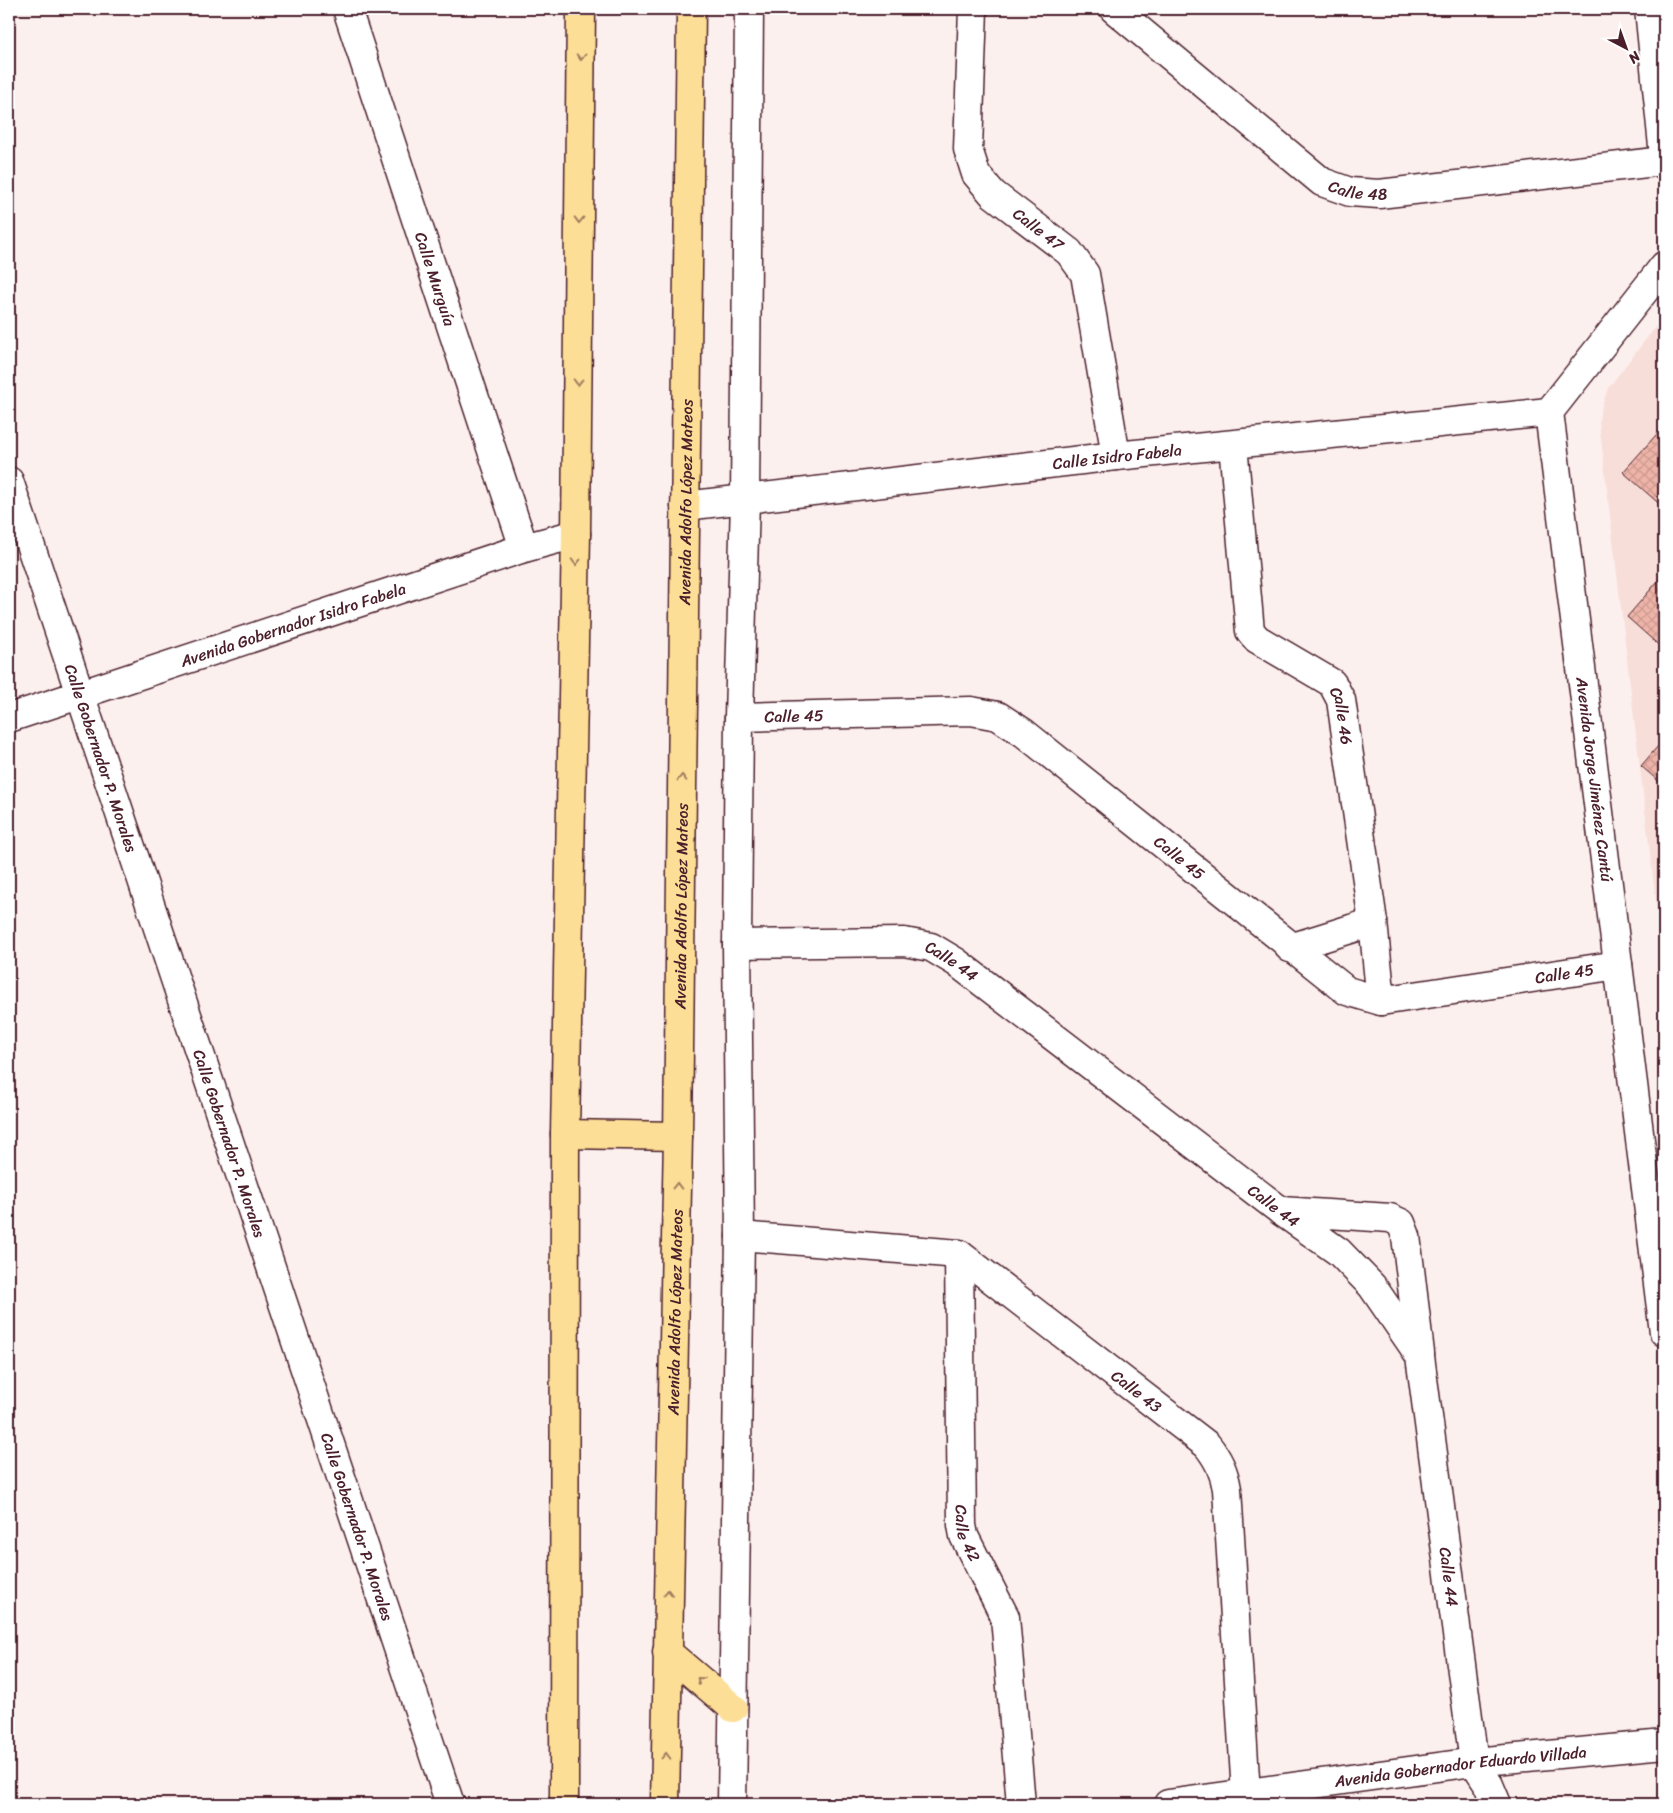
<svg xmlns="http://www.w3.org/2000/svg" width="1673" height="1813" font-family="Sriracha,sans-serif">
  <defs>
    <pattern id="building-cross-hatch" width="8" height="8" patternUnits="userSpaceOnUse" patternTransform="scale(1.25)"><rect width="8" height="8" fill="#eeb4a8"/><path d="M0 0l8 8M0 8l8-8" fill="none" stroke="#ce9a91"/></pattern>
  </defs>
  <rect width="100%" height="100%" fill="#fcf0ee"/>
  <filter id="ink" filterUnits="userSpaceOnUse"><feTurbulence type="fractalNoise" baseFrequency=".02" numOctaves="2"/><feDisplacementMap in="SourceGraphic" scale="10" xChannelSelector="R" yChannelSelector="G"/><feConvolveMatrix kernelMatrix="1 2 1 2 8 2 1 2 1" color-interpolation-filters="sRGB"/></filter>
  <g filter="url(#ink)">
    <polygon fill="#f8ded9" points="1664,316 1664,971 1599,423 1600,412 1608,388"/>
    <g fill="url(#building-cross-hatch)" stroke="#4a1f2b">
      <polygon points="1664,426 1664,508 1623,472"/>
      <polygon points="1664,574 1664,650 1627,617"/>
      <polygon points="1664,739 1664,786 1641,766"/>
    </g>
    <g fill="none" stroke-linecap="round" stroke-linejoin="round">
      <defs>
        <g id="minor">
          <path id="s1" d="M347,9L524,548"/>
          <path id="s2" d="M973,9L968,149L976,174L993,194L1069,252L1085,274L1116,456"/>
          <path id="s3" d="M1114,9L1322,182L1350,192L1379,194L1664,161"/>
          <polyline points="1649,9 1664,156"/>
          <path id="s4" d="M1664,266L1549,412L1664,1332"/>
          <path id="s5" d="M1233,445L1250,631L1257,639L1332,683L1341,700L1373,922L1381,1001"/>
          <path id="s6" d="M9,481L450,1804"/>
          <path id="s7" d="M685,506L1116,456L1549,412"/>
          <path id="s8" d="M739,717L971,711L998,716L1024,733L1347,991L1381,1001L1618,965"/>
          <path id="s9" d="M9,718L524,548L576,534"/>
          <path id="s10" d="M737,944L904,942L931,947L956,962L1281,1211L1339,1252L1372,1286L1420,1356L1474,1762L1489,1785L1497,1804"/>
          <polyline points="1290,948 1373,922"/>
          <polyline points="1281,1211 1390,1218 1401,1223 1406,1236 1420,1353"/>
          <path id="s11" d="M740,1236L959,1254L1207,1445C1218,1459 1224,1471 1227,1489L1246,1794"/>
          <path id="s12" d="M959,1254L962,1525L964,1536L1005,1617L1021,1804"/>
          <polyline points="732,1804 740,1236 737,944 739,717 745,500 749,9"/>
          <path id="s13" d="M1168,1804L1474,1762L1664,1744"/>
        </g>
        <g id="major">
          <polyline points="565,1134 678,1136"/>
          <polyline points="667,1652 733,1708"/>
          <polyline points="564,1804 565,1134 576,534 581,9"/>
          <path id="s14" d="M665,1804L678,1136L691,9"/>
        </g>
      </defs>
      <use href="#minor" stroke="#4a1f2b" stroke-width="31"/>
      <use href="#major" stroke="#4a1f2b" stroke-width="31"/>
      <use href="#minor" stroke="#fff" stroke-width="28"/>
      <use href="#major" stroke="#fcde96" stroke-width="28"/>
    </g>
    <defs><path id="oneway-chevron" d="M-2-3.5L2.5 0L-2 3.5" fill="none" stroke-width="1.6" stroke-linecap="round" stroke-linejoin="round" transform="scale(1.25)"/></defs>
    <g stroke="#a37e60">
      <use href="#oneway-chevron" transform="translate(581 57) rotate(91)"/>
      <use href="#oneway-chevron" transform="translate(579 220) rotate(91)"/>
      <use href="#oneway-chevron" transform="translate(578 382) rotate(91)"/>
      <use href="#oneway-chevron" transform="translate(576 562) rotate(91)"/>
      <use href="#oneway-chevron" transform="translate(682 778) rotate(-89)"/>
      <use href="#oneway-chevron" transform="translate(677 1186) rotate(-89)"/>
      <use href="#oneway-chevron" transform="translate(668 1593) rotate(-89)"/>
      <use href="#oneway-chevron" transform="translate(700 1680) rotate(-140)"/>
      <use href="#oneway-chevron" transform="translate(666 1756) rotate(-89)"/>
    </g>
  </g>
  <g text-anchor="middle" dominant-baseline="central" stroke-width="4" stroke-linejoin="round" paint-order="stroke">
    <g font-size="16" fill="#4a1f2b" stroke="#fff">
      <text stroke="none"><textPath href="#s3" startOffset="308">Calle 48</textPath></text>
      <text stroke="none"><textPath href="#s2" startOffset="250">Calle 47</textPath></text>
      <text stroke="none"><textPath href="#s1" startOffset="284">Calle Murguía</textPath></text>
      <text stroke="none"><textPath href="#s7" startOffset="435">Calle Isidro Fabela</textPath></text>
      <text stroke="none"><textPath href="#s14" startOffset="1302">Avenida Adolfo López Mateos</textPath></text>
      <text stroke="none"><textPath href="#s9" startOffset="299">Avenida Gobernador Isidro Fabela</textPath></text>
      <text stroke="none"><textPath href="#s8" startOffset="55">Calle 45</textPath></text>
      <text stroke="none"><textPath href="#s5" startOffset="319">Calle 46</textPath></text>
      <text stroke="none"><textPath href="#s6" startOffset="292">Calle Gobernador P. Morales</textPath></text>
      <text stroke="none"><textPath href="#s4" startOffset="556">Avenida Jorge Jiménez Cantú</textPath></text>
      <text stroke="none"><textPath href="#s8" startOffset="490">Calle 45</textPath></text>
      <text stroke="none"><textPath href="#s14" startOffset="898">Avenida Adolfo López Mateos</textPath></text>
      <text stroke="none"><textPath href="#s10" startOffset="219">Calle 44</textPath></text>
      <text stroke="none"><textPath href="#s8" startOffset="925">Calle 45</textPath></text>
      <text stroke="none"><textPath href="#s6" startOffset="698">Calle Gobernador P. Morales</textPath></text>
      <text stroke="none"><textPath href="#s10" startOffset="624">Calle 44</textPath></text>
      <text stroke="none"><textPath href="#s14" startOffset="492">Avenida Adolfo López Mateos</textPath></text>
      <text stroke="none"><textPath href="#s11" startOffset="444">Calle 43</textPath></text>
      <text stroke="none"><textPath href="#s6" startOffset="1102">Calle Gobernador P. Morales</textPath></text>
      <text stroke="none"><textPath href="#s12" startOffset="280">Calle 42</textPath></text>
      <text stroke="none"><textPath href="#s10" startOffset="1059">Calle 44</textPath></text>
      <text stroke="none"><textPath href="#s13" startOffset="295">Avenida Gobernador Eduardo Villada</textPath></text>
    </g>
  </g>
  <rect width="1673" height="1813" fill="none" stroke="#fff" stroke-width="30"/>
  <rect x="15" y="15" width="1643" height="1783" fill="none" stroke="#4a1f2b" stroke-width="2" filter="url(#ink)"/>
  <g transform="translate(1626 48) rotate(139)" stroke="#ffffff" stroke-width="4" paint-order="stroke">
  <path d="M0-4L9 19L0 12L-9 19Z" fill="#4a1f2b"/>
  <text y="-8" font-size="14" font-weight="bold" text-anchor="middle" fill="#4a1f2b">N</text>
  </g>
</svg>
